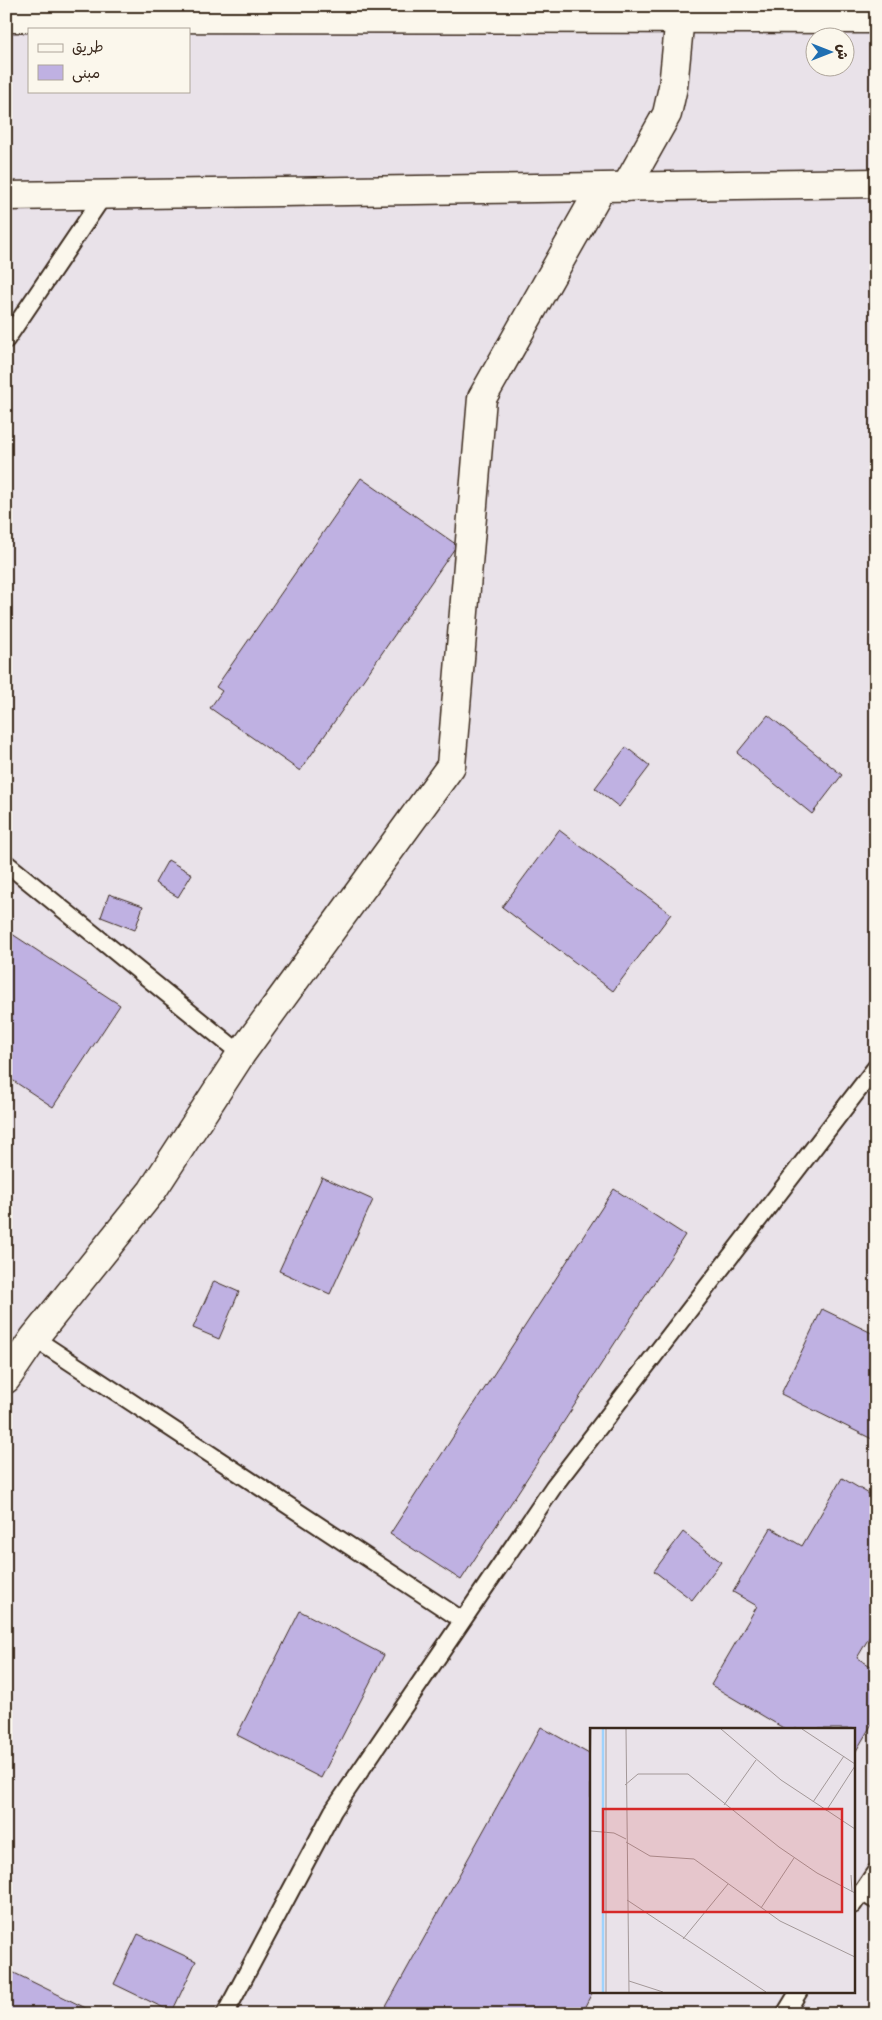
<svg xmlns="http://www.w3.org/2000/svg" width="882" height="2020" font-family="Sriracha,'Playpen Sans Arabic',sans-serif">
  <rect width="100%" height="100%" fill="#e9e2e9"/>
  <filter id="ink" filterUnits="userSpaceOnUse"><feTurbulence type="fractalNoise" baseFrequency=".02" numOctaves="2"/><feDisplacementMap in="SourceGraphic" scale="10" xChannelSelector="R" yChannelSelector="G"/><feConvolveMatrix kernelMatrix="1 2 1 2 8 2 1 2 1" color-interpolation-filters="sRGB"/></filter>
  <g filter="url(#ink)">
    <g fill="#bfb1e2" stroke="#3b2a1e">
      <polygon points="361,478 457,545 300,771 210,708 222,691 216,687"/>
      <polygon points="768,715 842,775 812,814 737,753"/>
      <polygon points="626,747 650,766 619,807 595,788"/>
      <polygon points="559,830 671,914 613,991 502,907"/>
      <polygon points="168,860 192,874 178,897 155,883"/>
      <polygon points="109,894 143,906 135,930 101,917"/>
      <polygon points="6,930 120,1005 53,1107 6,1076"/>
      <polygon points="322,1177 373,1200 330,1294 279,1271"/>
      <polygon points="614,1189 685,1235 461,1580 390,1534"/>
      <polygon points="214,1281 239,1292 219,1339 193,1328"/>
      <polygon points="822,1309 876,1335 876,1441 781,1394"/>
      <polygon points="842,1478 876,1498 876,1626 857,1658 876,1669 876,1717 853,1756 853,1729 785,1729 711,1685 757,1606 733,1592 771,1528 802,1546"/>
      <polygon points="683,1532 721,1562 692,1600 654,1571"/>
      <polygon points="300,1611 384,1655 321,1778 237,1735"/>
      <polygon points="541,1727 591,1755 591,1991 593,1991 581,2014 382,2014"/>
      <polygon points="138,1934 196,1961 172,2012 114,1984"/>
      <polygon points="6,1969 98,2014 6,2014"/>
    </g>
    <g fill="none" stroke-linecap="round" stroke-linejoin="round">
      <defs>
        <g id="service">
          <polyline points="6,340 104,195"/>
          <polyline points="6,863 241,1054"/>
          <polyline points="34,1338 462,1620"/>
          <polyline points="861,1892 876,1901"/>
          <polyline points="853,1905 876,1871"/>
          <polyline points="225,2014 333,1811 554,1486 876,1067"/>
          <polyline points="785,2014 799,1991"/>
        </g>
        <g id="minor">
          <polyline points="6,18 876,19"/>
          <polyline points="626,187 667,114 673,87 681,6"/>
          <polyline points="6,196 876,183"/>
          <polyline points="6,1379 34,1338 152,1191 241,1054 451,766 482,398 601,188"/>
        </g>
      </defs>
      <use href="#service" stroke="#3b2a1e" stroke-width="20"/>
      <use href="#minor" stroke="#3b2a1e" stroke-width="31"/>
      <use href="#service" stroke="#fbf7ec" stroke-width="16"/>
      <use href="#minor" stroke="#fbf7ec" stroke-width="28"/>
    </g>
  </g>
  <g transform="translate(590 1728)">
    <rect width="265" height="265" fill="#e9e2e9"/>
    <path fill="none" stroke="#9fd3fd" stroke-width="2.5" d="M13,264V1"/>
    <path fill="none" stroke="#a39898" stroke-width="1" d="M36,1L39,264M131,1L191,52L265,101M212,1L265,36M0,52L1,1M35,57L48,46H98L189,119L227,145L265,165M0,61V147M223,74L254,28M134,77L166,32M236,83L265,38M1,103L24,105L36,111M36,114L60,128L104,131L190,193L265,229M261,147L262,164M37,172L176,264M171,180L204,130M93,211L138,156M39,253L73,264M16,264V1"/>
    <path fill="#d62828" fill-opacity="0.15" stroke="#d62828" stroke-width="2.5" d="M13,81H252V184H13Z"/>
    <rect width="265" height="265" fill="none" stroke="#3b2a1e" stroke-width="2.5"/>
  </g>
  <rect width="882" height="2020" fill="none" stroke="#fbf7ec" stroke-width="25"/>
  <rect x="12" y="12" width="857" height="1995" fill="none" stroke="#3b2a1e" stroke-width="2" filter="url(#ink)"/>
  <rect x="28" y="28" width="162" height="65" fill="#fbf7ec" stroke="#aea59a"/>
  <rect x="38" y="44" width="25" height="8" fill="#fbf7ec" stroke="#aea59a"/>
  <text x="72" y="52" font-size="15" fill="#3b2a1e">طريق</text>
  <rect x="38" y="65" width="25" height="15" fill="#bfb1e2" stroke="#aea59a"/>
  <text x="72" y="78" font-size="15" fill="#3b2a1e">مبنى</text>
  <g transform="translate(830 52) rotate(90)"><circle r="24" fill="#fbf7ec" stroke="#aea59a"/>
  <path d="M0-4L9 19L0 12L-9 19Z" fill="#1f6fb2"/>
  <text y="-8" font-size="14" font-weight="bold" text-anchor="middle" fill="#3b2a1e">ش</text>
  </g>
</svg>
